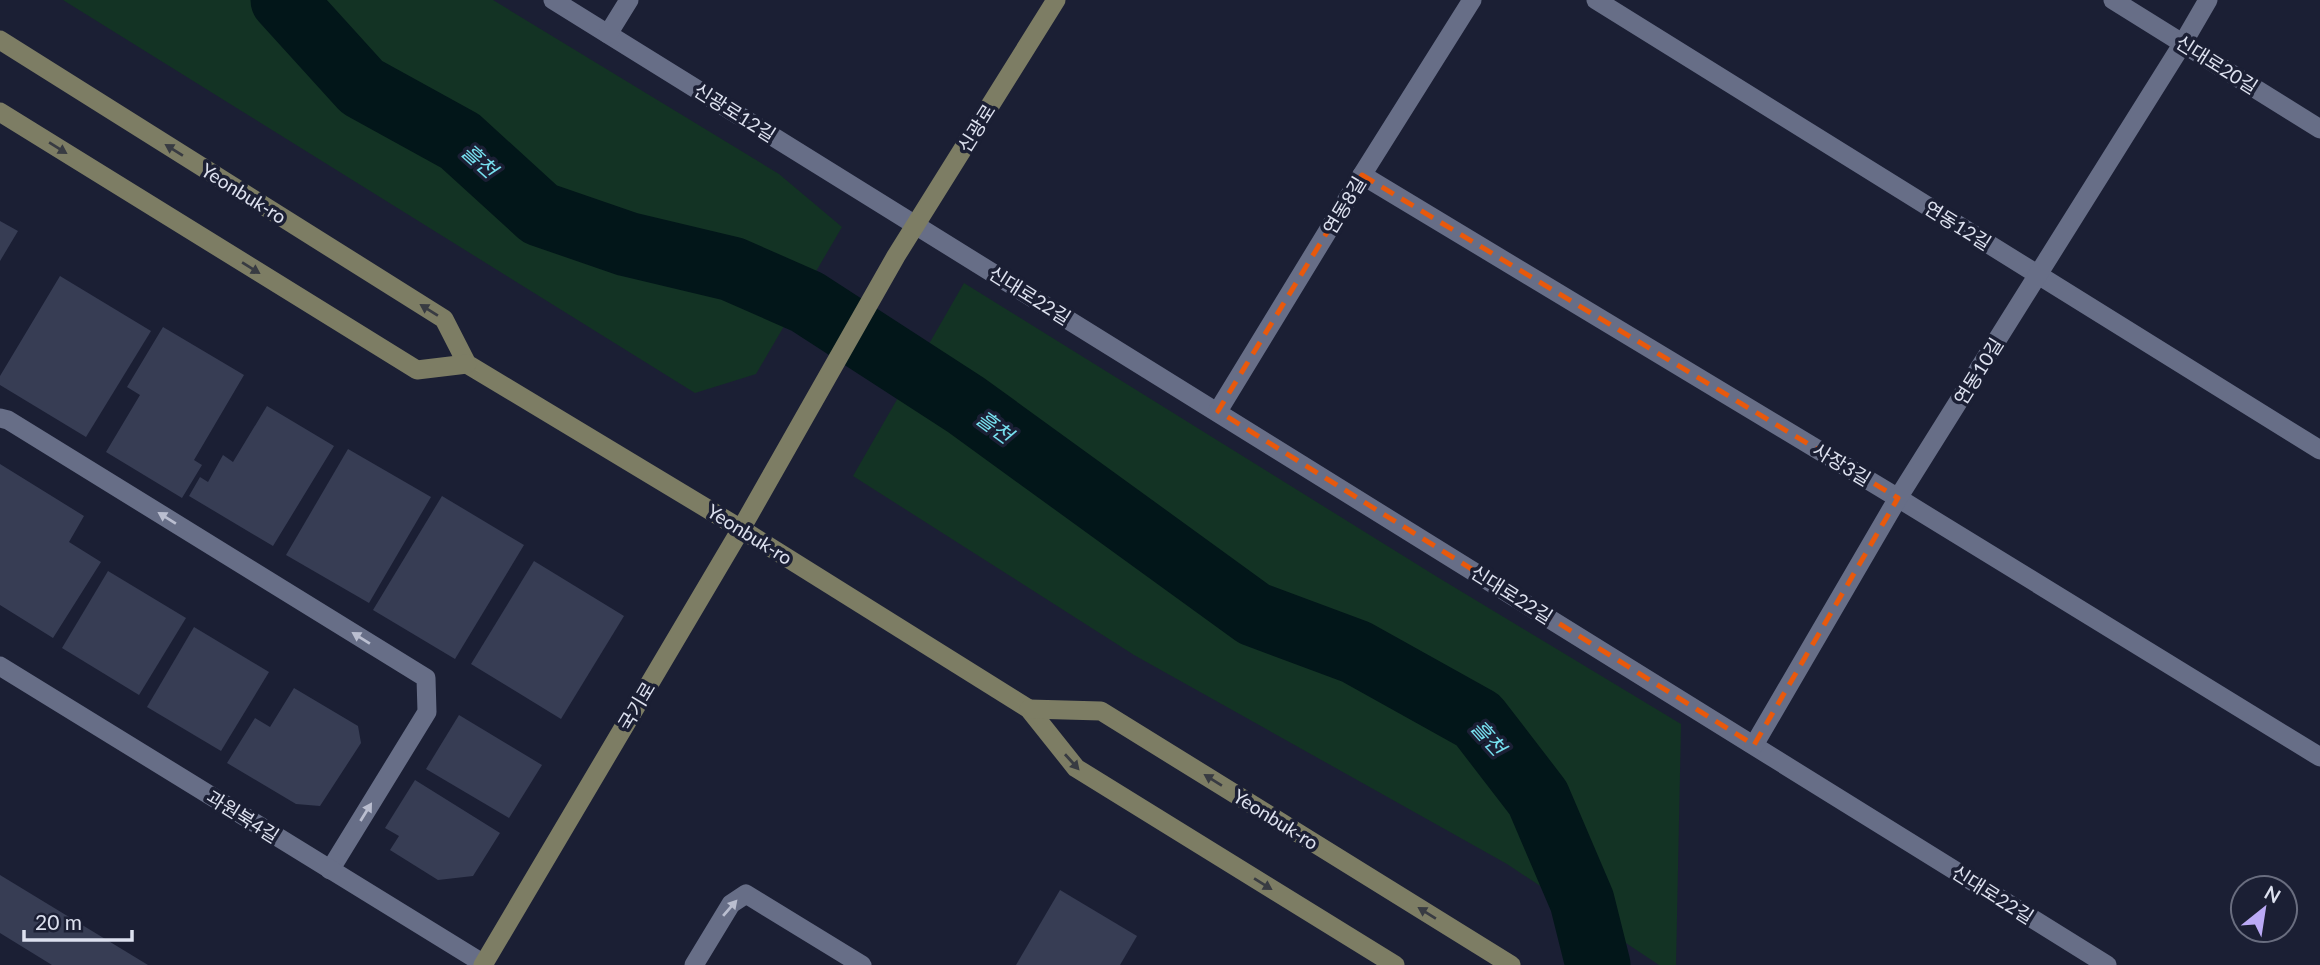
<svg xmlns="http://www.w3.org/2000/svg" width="2320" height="965" font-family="Lato,'Noto Sans KR',sans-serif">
  <rect width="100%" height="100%" fill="#1b1f34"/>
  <g fill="#133324">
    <polygon points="63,0 493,0 779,174 842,227 756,374 695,393"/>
    <polygon points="964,283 1439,578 1681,724 1676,965 1659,965 1507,864 1134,655 853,476"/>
  </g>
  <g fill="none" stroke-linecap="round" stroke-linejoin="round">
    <polyline stroke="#021619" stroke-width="65" points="283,0 362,87 460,141 540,214 627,244 732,269 807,302 966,405 1254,614 1356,652 1478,720 1538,798 1582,901 1598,965"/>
  </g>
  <g fill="#373d54">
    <polygon points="0,221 18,231 0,261"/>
    <polygon points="60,276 151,331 86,437 0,385 0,376"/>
    <polygon points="163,327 244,375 194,460 202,465 182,498 106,452 140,395 127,387"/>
    <polygon points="267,406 334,446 273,546 189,496 200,477 208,482 223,455 233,462"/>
    <polygon points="348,449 431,497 369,603 286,555"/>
    <polygon points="0,464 84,516 69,542 101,562 53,638 0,605"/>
    <polygon points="442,496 524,545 455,659 373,610"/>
    <polygon points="534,561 624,616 561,719 471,664"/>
    <polygon points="108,571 186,618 139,695 62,648"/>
    <polygon points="194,627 269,672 221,751 147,707"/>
    <polygon points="294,688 358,726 361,743 320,806 296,804 227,763 255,718 270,727"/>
    <polygon points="459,715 542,765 509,818 426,769"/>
    <polygon points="415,780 500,833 473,876 438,880 390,850 399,836 385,828"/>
    <polygon points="0,875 148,965 52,965 0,933"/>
    <polygon points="1060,890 1137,936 1120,965 1016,965"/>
  </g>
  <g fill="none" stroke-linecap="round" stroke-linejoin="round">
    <g stroke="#676e87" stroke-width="19">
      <polyline points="553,0 2107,965"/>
      <polyline points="1596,0 2320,450"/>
      <polyline points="608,34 629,0"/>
      <polyline points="1362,175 1898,498 2320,757"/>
      <polyline points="1218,411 1362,175 1472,0"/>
      <polyline points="0,418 8,420 426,678 427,712 330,870"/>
      <polyline points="1754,745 1898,498 2183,43 2208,0"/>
      <polyline points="694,965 731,904 746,894 862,965"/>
    </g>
    <g stroke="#676e87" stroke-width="19">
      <polyline points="2113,0 2320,129"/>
      <polyline points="0,666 484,964"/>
    </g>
    <g stroke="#7d7d64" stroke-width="19">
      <polyline points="0,40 444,319 467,364 741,529 1029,709 1076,768 1395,965"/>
      <polyline points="0,112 417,370 467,364"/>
      <polyline points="1029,709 1101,711 1511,965"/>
      <polyline points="483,965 741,529 896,256 1056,0"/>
    </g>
  </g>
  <defs><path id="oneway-solid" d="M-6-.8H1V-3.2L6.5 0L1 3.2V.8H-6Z" transform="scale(1.75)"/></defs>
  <g fill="#383b42">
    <use href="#oneway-solid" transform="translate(58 148) rotate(32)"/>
    <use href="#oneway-solid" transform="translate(174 150) rotate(-148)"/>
    <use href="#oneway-solid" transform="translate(251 268) rotate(32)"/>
    <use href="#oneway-solid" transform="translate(429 310) rotate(-148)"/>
    <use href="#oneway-solid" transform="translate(1072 762) rotate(48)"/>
    <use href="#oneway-solid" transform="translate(1213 780) rotate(-148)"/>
    <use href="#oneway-solid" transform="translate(1263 884) rotate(32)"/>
    <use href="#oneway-solid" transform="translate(1427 913) rotate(-148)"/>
  </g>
  <g fill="#babed0">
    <use href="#oneway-solid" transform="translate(167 518) rotate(-148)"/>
    <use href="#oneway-solid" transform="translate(361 638) rotate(-148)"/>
    <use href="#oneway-solid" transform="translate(366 812) rotate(-58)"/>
    <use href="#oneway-solid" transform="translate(730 908) rotate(-49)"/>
  </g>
  <path fill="none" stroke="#e8590c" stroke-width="5" stroke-dasharray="14 9" stroke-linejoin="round" d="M1362,175L1898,498L1754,745L1218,411Z"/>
  <g text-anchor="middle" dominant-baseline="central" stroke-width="7" stroke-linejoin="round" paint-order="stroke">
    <g font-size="19" fill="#dde1ef" stroke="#1b1f34">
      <text transform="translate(2217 64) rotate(32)">신대로20길</text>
      <text transform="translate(735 112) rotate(32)">신광로12길</text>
      <text transform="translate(976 128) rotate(-58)">신광로</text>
      <text transform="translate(244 193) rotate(32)">Yeonbuk-ro</text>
      <text transform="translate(1344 205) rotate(-59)">연동8길</text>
      <text transform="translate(1958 225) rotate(32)">연동12길</text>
      <text transform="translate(1030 295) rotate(32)">신대로22길</text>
      <text transform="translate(1978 371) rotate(-58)">연동10길</text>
      <text transform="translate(1842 464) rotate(31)">사장3길</text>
      <text transform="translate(750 534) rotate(32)">Yeonbuk-ro</text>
      <text transform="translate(1512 594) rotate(32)">신대로22길</text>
      <text transform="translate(636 706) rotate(-59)">국기로</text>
      <text transform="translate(243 816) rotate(32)">과원북4길</text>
      <text transform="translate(1276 819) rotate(32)">Yeonbuk-ro</text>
      <text transform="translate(1993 894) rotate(32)">신대로22길</text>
    </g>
    <g font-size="21" font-style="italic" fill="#77e0ef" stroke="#1b1f34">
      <text transform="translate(480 160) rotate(42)">흘천</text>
      <text transform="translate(995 426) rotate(36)">흘천</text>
      <text transform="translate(1489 737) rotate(48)">흘천</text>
    </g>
  </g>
  <g transform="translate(2264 909) rotate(30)"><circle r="33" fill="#1b1f34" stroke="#696d7f" stroke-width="2"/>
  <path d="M0-5L12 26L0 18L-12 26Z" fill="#bbaaf6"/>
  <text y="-10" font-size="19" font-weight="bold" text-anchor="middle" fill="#dde1ef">N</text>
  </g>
  <path d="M24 930v10h108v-10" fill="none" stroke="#dde1ef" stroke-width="3.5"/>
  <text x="35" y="930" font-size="21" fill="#dde1ef" stroke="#1b1f34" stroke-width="5" paint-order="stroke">20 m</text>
</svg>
